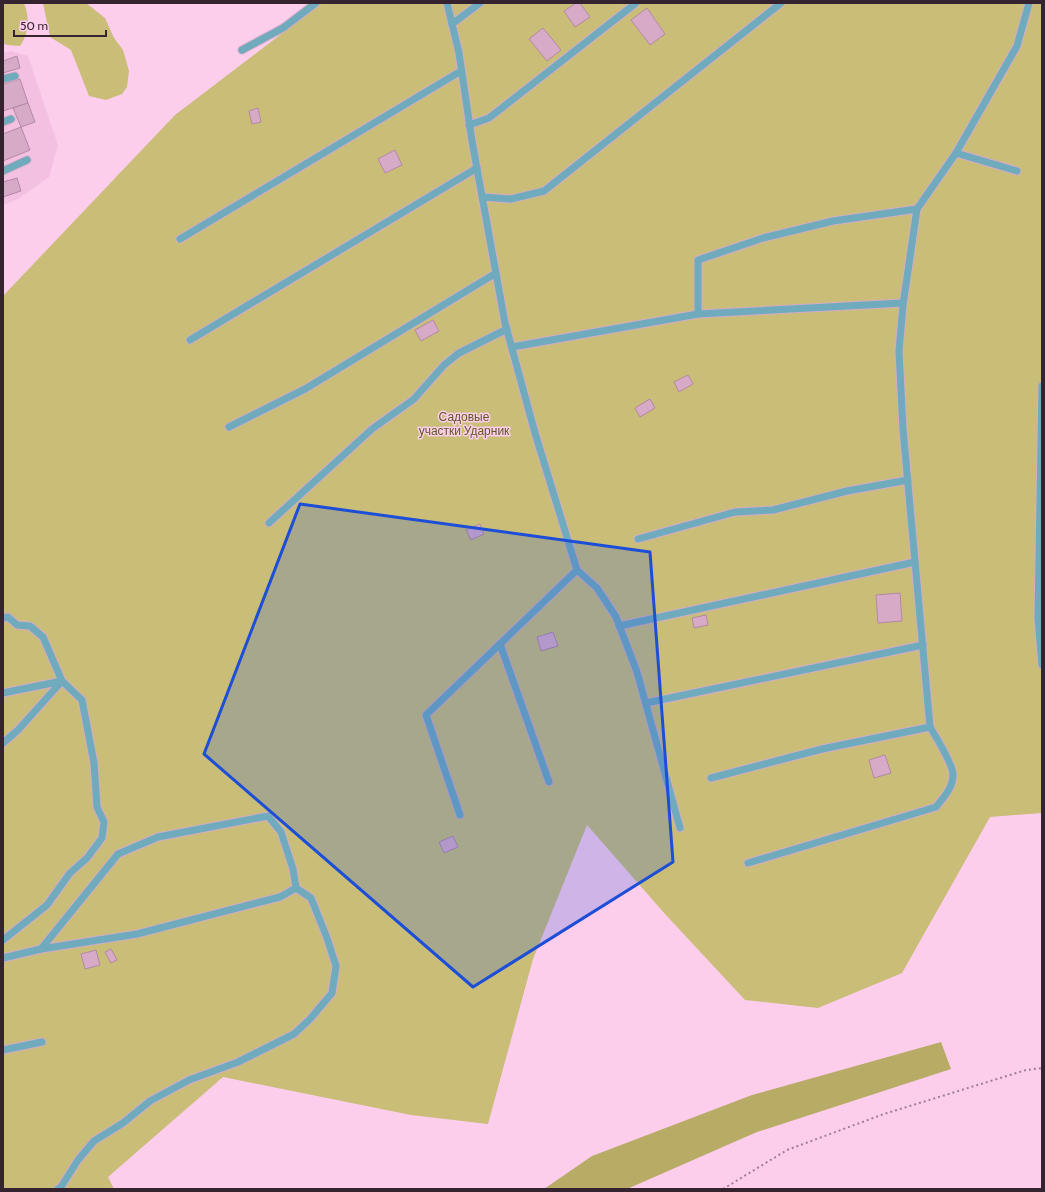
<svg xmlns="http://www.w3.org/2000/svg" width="1045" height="1192" font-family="Cabin,sans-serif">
  <rect width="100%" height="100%" fill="#fcceec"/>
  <polygon fill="#f4c0e1" points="11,51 28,56 58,145 49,177 18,199 3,205 3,53"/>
  <g fill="#c9bd78">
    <path d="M3,3H24C30,18 29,33 20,46L7,45L3,43Z"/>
    <polygon points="43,3 86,3 105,18 114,38 123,50 129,71 127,87 122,94 106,100 89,96 71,50 50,37"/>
    <polygon points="322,3 1042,3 1042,813 990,817 902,973 818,1008 745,1000 665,914 587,825 533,959 488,1124 411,1115 223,1077 108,1177 114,1189 3,1189 3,296 175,115"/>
  </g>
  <polygon fill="#b7ab66" points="941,1042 951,1069 757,1132 627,1189 544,1189 592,1156 752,1095"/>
  <g fill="#d7abc8" stroke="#b389a5">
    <polygon points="576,3 580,3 590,17 575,27 564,11"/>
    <polygon points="647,8 665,34 650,45 631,20"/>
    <polygon points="543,28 561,50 547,61 529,39"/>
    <polygon points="17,56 20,68 3,73 3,61"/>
    <polygon points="20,79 28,103 3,111 3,84"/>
    <polygon points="28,103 35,122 21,127 13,108"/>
    <polygon points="258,108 261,122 252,124 249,111"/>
    <polygon points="21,127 30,150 3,161 3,134"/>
    <polygon points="395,150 402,165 385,173 378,159"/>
    <polygon points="17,178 21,191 3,197 3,182"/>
    <polygon points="433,320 439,331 421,341 415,330"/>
    <polygon points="688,375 693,384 679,392 674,382"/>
    <polygon points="650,399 655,408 640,417 635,408"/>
    <polygon points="480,524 484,534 471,540 466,530"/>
    <polygon points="900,593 902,621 878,623 876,595"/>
    <polygon points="706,615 708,625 694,628 692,618"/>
    <polygon points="553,632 558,646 541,651 537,637"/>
    <polygon points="885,755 891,773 874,778 869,760"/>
    <polygon points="453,836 458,847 444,853 439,842"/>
    <polygon points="111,949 117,960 111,963 105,952"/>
    <polygon points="96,950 100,965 85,969 81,954"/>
  </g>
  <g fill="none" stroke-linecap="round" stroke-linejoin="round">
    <defs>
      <g id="lane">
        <polyline points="447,3 459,53 472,141 505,323 535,433 577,570 426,715 460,815"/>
        <polyline points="452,24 480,3"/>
        <polyline points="242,50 283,28 316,3"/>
        <polyline points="3,79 15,76"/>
        <polyline points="3,122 11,119"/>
        <polyline points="469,125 489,118 636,3"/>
        <polyline points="956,153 1017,171"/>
        <polyline points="3,171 27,160"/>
        <polyline points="483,197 511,199 544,191 781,3"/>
        <polyline points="180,239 461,71"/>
        <polyline points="698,314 698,260 763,238 833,221 917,209"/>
        <polyline points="190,340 477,168"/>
        <polyline points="512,347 698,314 903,303"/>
        <polyline points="1042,386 1038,618 1042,665"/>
        <polyline points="229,427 305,389 496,273"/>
        <polyline points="269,523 372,429 414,399 444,365 459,353 507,329"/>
        <polyline points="638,539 735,512 773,510 847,491 908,480"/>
        <polyline points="577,570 597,588 616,617 637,672 680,828"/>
        <polyline points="3,618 8,617 17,625 30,626 43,637 62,681 82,700 94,763 97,807 104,822 102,838 87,858 70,873 47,905 3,940"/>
        <polyline points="619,626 915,562"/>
        <polyline points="500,644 549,782"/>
        <polyline points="3,693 62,681 18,730 3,743"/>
        <polyline points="646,703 923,645"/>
        <polyline points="711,778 822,749 930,727"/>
        <path d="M748,863L936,807C943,798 953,788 953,775C953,764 936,737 930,727L903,429L899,351L903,305L917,209L956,153L1017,46L1029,3"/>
        <polyline points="41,949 137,934 280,897 296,888"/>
        <polyline points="3,958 41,949 118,854 158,837 268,816 281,832 293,869 296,888 311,898 327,938 336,966 332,993 310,1019 294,1034 238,1062 189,1080 150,1101 123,1123 94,1141 78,1160 61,1187 58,1189"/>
        <polyline points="3,1050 42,1042"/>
      </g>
    </defs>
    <use href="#lane" stroke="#d4acc6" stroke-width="9"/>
    <polyline stroke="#9f7e93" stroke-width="2" stroke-dasharray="2 3" stroke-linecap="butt" points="723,1189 787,1150 884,1114 1026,1070 1042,1068"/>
    <use href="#lane" stroke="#6fabbd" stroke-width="7"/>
  </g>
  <path fill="#1d4ed8" fill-opacity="0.2" stroke="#1d4ed8" stroke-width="3" stroke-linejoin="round" d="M300,504L650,552L673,862L473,987L204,754Z"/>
  <g text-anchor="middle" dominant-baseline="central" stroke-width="3" stroke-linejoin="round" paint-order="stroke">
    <g font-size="12" fill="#615824" stroke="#fcceec">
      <text x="464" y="416">Садовые<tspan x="464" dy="14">участки Ударник</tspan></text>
    </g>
  </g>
  <rect width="1045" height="1192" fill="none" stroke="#35242f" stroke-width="8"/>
  <path d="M14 30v6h92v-6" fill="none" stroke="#35242f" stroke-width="2"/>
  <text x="20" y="30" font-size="12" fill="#35242f" stroke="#fcceec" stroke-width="3" paint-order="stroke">50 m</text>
</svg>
